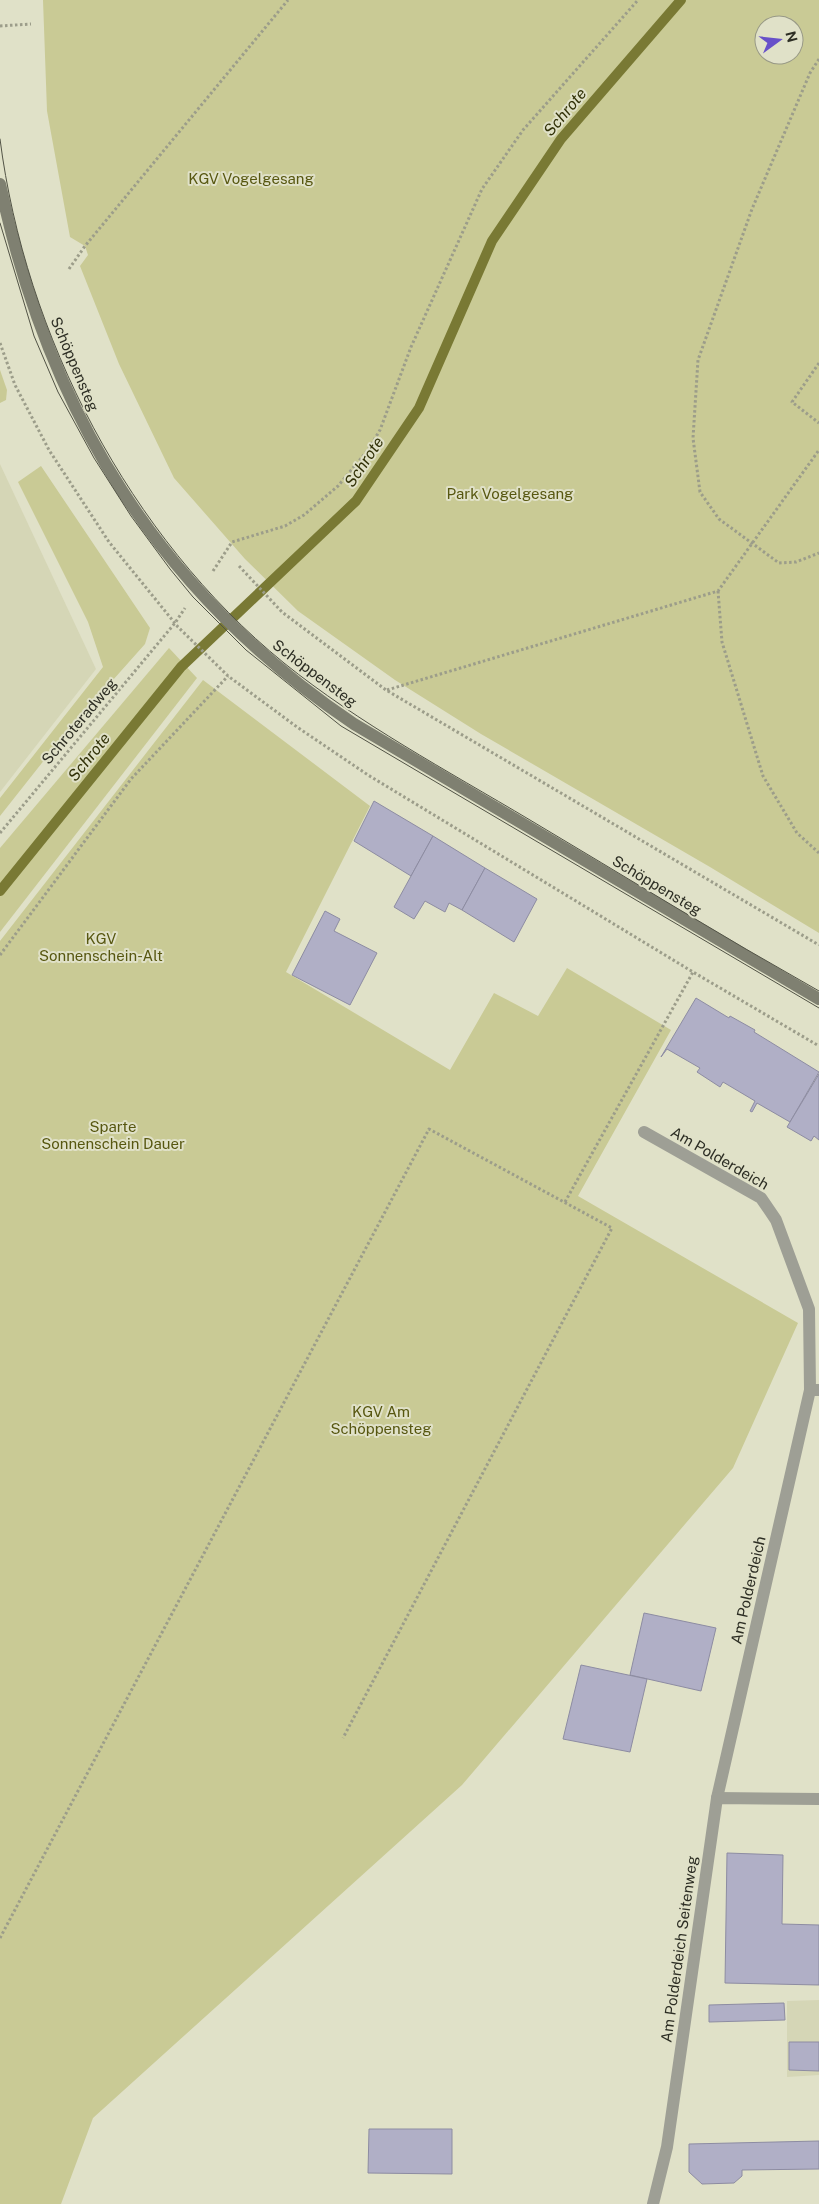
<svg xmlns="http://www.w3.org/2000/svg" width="819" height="2204" font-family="'Public Sans',sans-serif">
  <rect width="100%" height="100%" fill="#e0e1c8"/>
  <g fill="#d5d6b6">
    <polygon points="0,464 96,669 0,792"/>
    <polygon points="819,2000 819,2075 787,2077 787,2001"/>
  </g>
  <g fill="#c9ca95" fill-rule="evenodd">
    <path d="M43,0H819V933L710,867L481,734L395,680L298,611L245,559L174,478L119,364L80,266L88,255L85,246L70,237L47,111ZM764,25H794V55H764Z"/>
    <polygon points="0,370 7,390 6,400 0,403"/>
    <polygon points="41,466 150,628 145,644 64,735 0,816 0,798 103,667 88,622 18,482"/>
    <polygon points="169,648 197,678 0,932 0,848"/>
    <polygon points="203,680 370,806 286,972 450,1070 494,993 538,1016 567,968 671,1030 578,1196 798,1323 733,1468 462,1785 93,2118 61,2204 0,2204 0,941"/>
  </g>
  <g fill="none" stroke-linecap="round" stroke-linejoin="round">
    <polyline stroke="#797934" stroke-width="10" points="0,891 181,667 356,501 419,408 492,241 561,139 681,0"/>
  </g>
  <g fill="#b0afc6" stroke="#8d8ca2">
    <polygon points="374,801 433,836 411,876 354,841"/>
    <polygon points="433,836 485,868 462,910 449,903 445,912 425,901 414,919 394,907"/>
    <polygon points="485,868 537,899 514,942 462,910"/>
    <polygon points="325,911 340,919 334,931 377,953 350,1005 292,975"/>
    <polygon points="696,998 729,1018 730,1016 755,1030 754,1032 819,1072 790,1122 757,1103 752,1112 750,1111 755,1101 723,1082 720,1087 697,1072 700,1068 667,1049 661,1057"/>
    <polygon points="819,1074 819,1140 814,1136 811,1141 787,1127"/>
    <polygon points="644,1613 716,1628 701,1691 630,1675"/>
    <polygon points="581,1665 647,1679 630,1752 563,1739"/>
    <polygon points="727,1853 783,1855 782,1924 819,1925 819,1985 725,1983"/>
    <polygon points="784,2003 785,2020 709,2022 709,2005"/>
    <polygon points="789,2042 819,2042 819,2071 789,2070"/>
    <polygon points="369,2129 452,2129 452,2174 368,2173"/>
    <polygon points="819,2141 819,2169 742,2170 742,2176 734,2183 702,2184 689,2172 689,2144"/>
  </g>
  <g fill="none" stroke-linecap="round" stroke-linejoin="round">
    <g stroke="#9c9d8a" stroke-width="3" stroke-dasharray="2.5 2.5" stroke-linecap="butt">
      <polyline points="0,26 31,24"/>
      <polyline points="819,59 810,73 752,209 698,360 693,438 700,492 719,519 779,563 796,562 819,553"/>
      <polyline points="69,269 85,246 288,0"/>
      <polyline points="0,343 15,385 49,450 109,542 178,627 228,676 297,727 368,775 693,972 819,1046"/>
      <polyline points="819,363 792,402 819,423"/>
      <polyline points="239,566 282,612 386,690 819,945"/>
      <polyline points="213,571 232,542 285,526 304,515 338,486 368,450 380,430 411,347 482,189 523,130 638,0"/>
      <polyline points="718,591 722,642 763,776 797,833 819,853"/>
      <polyline points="387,690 718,591 819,450"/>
      <polyline points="0,833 175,623 185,608"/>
      <polyline points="0,955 131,779 228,676"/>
      <polyline points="565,1202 693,972"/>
      <polyline points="0,1938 429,1129 612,1228 343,1738"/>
    </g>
    <g stroke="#9e9f95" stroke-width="12">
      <polyline points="644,1132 761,1198 776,1220 809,1309 810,1390"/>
      <polyline points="717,1798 810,1390 819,1390"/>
      <polyline points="653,2204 667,2147 717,1798 819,1799"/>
    </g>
    <path stroke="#7f8071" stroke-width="12" d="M0,184C48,412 159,593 354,724L819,999"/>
    <g stroke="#525346" stroke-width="1">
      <path d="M0,139C25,335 129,537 284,663C360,724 446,770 530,820C626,877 721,936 819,991"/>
      <polyline points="0,223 34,336 58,392 94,458 131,516 170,569 193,597 246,650 341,726 819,1008"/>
    </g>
  </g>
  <g text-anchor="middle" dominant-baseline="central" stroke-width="4" stroke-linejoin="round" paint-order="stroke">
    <g font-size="15" fill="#575710" stroke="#e0e1c8">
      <text x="251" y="178">KGV Vogelgesang</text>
      <text x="510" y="493">Park Vogelgesang</text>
      <text x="101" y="938">KGV<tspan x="101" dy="17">Sonnenschein-Alt</tspan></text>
      <text x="113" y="1126">Sparte<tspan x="113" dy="17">Sonnenschein Dauer</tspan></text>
      <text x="381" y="1411">KGV Am<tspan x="381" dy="17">Schöppensteg</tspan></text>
    </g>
    <g font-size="15" fill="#2d2e24" stroke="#e0e1c8">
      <text transform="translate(75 364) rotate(67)">Schöppensteg</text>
      <text transform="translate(315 673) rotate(37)">Schöppensteg</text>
      <text transform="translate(79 721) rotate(-50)">Schroteradweg</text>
      <text transform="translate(657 885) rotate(31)">Schöppensteg</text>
      <text transform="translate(720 1158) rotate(30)">Am Polderdeich</text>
      <text transform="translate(748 1590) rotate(-77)">Am Polderdeich</text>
      <text transform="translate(679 1949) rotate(-82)">Am Polderdeich Seitenweg</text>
    </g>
    <g font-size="16" font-style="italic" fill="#323208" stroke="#e0e1c8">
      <text transform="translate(565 112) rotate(-50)">Schrote</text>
      <text transform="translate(364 462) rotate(-56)">Schrote</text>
      <text transform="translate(89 757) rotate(-51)">Schrote</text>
    </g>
  </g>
  <g transform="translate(779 40) rotate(75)"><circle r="24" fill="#e0e1c8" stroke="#989986"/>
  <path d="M0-4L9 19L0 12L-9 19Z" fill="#6750c9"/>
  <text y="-8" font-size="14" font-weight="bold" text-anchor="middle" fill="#2d2e24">N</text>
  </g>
</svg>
